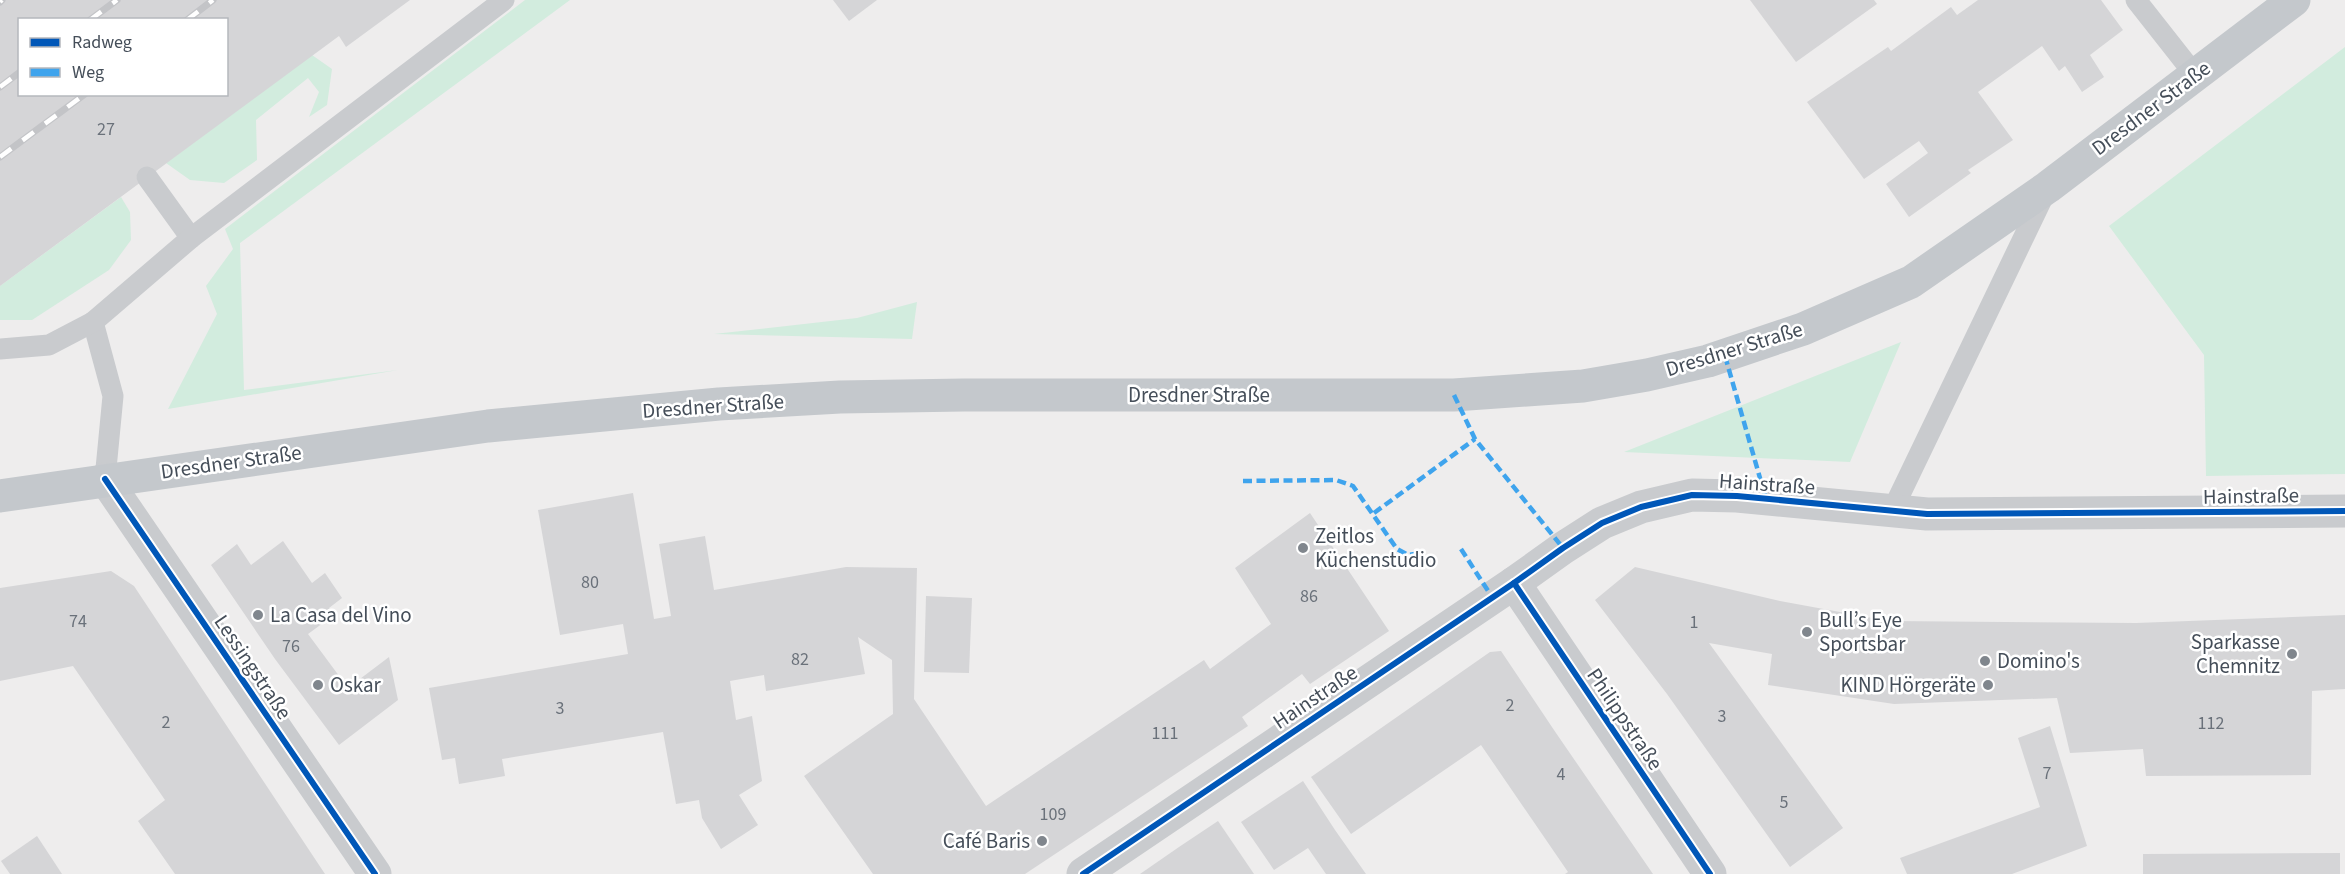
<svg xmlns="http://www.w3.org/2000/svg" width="2345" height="874" font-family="'Source Sans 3',sans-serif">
  <rect width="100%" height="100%" fill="#eeeded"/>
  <g fill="#d2ecde">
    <polygon points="525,0 570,0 240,243 244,390 398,370 168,409 217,314 206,286 233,249 225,229"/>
    <polygon points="2345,47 2345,474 2206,476 2204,355 2109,226"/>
    <polygon points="312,55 332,69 327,105 309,117 319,92 308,78 256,120 257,160 224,183 190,180 166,163"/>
    <polygon points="121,197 130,212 131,240 109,270 32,320 0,320 0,286"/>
    <polygon points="917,302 912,339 714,334 857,318"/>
    <polygon points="1901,342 1850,462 1624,452"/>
  </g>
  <g fill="#d5d5d7" fill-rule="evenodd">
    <path d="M0,0H410L346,47L339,36L0,286ZM20,20H226V94H20Z"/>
    <polygon points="833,0 877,0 849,21"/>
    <polygon points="1750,0 1874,0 1877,4 1796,62"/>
    <polygon points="1978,0 2101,0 2123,30 2090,55 2104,77 2082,92 2065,66 2059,71 2042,46 1978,92 2013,140 1968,170 1971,173 1909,217 1886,184 1928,153 1919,141 1864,179 1807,102 1888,47 1891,51 1951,7 1957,15"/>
    <polygon points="633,493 654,619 671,616 659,544 705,536 714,590 846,567 917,568 914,699 986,806 1204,660 1210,669 1271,624 1235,568 1310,513 1389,631 1310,684 1302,674 1242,717 1248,726 1025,874 873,874 804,776 893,714 892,660 858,637 865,674 766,691 764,675 730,681 736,720 752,716 762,781 739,795 758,825 721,849 702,818 699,800 676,804 663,732 502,759 505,776 459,784 455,758 442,760 429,688 628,654 623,624 560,635 538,510"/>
    <polygon points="283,541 312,583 325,573 342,598 329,608 334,615 308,634 348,688 389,657 398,700 339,745 275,659 211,565 237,544 251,565"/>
    <polygon points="1635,567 1780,601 1889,621 2136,623 2345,615 2345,689 2312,691 2311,775 2146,776 2143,749 2070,753 2057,698 1894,704 1768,685 1772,654 1709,643 1843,828 1790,867 1667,694 1595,600"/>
    <polygon points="111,571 134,586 325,874 175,874 138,821 165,800 73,666 0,681 0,588"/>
    <polygon points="926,596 972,598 969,673 924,672"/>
    <polygon points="1501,651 1556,733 1653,874 1565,874 1568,872 1481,745 1351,834 1311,777 1490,652"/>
    <polygon points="2050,726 2087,846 2012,874 1907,874 1900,858 2040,807 2018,738"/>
    <polygon points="1303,781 1335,830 1366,874 1326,874 1308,848 1274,870 1241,822"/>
    <polygon points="1218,821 1254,874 1140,874 1179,847"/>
    <polygon points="37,836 62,874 10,874 1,861"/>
    <polygon points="2340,853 2340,874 2143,874 2143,854"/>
  </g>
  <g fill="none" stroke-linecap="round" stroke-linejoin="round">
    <g stroke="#c9cbce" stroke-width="21">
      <polyline points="2136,0 2195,75"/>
      <polyline points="147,177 191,238"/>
      <polyline points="93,322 113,396 105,479"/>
      <polyline points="0,349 49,345 93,322 191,238 504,0"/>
      <polyline points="1892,511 2045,193"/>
    </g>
    <g stroke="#c9cbce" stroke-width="33">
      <polyline points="105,479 375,874"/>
      <polyline points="1514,583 1710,874"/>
    </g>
    <polyline stroke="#c9cbce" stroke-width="33" points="1083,874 1514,583 1563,548 1602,523 1641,507 1692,495 1737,496 1927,514 2345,511"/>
    <polyline stroke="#c4c8cc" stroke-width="33" points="0,496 488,426 719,404 840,397 964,395 1454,395 1583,386 1647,375 1708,361 1803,329 1911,282 2048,187 2294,0"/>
    <defs>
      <g id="rail">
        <polyline points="0,2 2,0"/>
        <polyline points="90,20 117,0"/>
        <polyline points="187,20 213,0"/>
        <polyline points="0,87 20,72"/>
        <polyline points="0,157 85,94"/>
      </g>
    </defs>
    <use href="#rail" stroke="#c3c4c7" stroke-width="7"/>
    <use href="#rail" stroke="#fff" stroke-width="4.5" stroke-dasharray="14" stroke-linecap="butt"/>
    <g stroke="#3fa4ed" stroke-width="4.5" stroke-dasharray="9 4.5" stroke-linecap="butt">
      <polyline points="1725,356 1766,499"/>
      <polyline points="1454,395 1475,439 1563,548"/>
      <polyline points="1243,481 1336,480 1353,486 1397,549 1408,555 1420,553"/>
      <polyline points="1374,513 1475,439"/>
      <polyline points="1461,549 1492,597"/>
    </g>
    <defs>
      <g id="cycleway">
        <polyline points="105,479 375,874"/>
        <polyline points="1514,583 1710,874"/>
        <polyline points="1083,874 1514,583 1563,548 1602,523 1641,507 1692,495 1737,496 1927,514 2345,511"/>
      </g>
    </defs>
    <use href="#cycleway" stroke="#fff" stroke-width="10"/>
    <use href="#cycleway" stroke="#0057b8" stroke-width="6"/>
  </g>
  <g fill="#80868d" stroke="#fff" stroke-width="2">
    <circle cx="1303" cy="548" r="6"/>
    <circle cx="258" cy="615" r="6"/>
    <circle cx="1807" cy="632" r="6"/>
    <circle cx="2292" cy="654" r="6"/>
    <circle cx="1985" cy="661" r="6"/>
    <circle cx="318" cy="685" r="6"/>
    <circle cx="1988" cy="685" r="6"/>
    <circle cx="1042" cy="841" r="6"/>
  </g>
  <g text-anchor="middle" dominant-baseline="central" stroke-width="5" stroke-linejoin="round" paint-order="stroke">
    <g font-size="18" fill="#6a717a">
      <text x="106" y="129">27</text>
      <text x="590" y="582">80</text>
      <text x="1309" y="596">86</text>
      <text x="78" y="621">74</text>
      <text x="1694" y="622">1</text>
      <text x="291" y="646">76</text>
      <text x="800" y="659">82</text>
      <text x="1510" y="705">2</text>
      <text x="560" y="708">3</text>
      <text x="1722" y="716">3</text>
      <text x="166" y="722">2</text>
      <text x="2211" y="723">112</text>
      <text x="1165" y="733">111</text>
      <text x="2047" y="773">7</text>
      <text x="1561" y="774">4</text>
      <text x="1784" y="802">5</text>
      <text x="1053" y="814">109</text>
    </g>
    <g font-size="21" fill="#454e59" stroke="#fff">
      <text transform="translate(2151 108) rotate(-37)">Dresdner Straße</text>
      <text transform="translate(1734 349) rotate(-17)">Dresdner Straße</text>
      <text x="1199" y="395">Dresdner Straße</text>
      <text transform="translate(713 406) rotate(-4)">Dresdner Straße</text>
      <text transform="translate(231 462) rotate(-8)">Dresdner Straße</text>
      <text transform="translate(1767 484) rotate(4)">Hainstraße</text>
      <text transform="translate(2251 496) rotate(-1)">Hainstraße</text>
      <text transform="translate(253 667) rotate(56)">Lessingstraße</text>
      <text transform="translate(1315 697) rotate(-34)">Hainstraße</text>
      <text transform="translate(1625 719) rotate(56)">Philippstraße</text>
    </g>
    <g font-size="21" fill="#454e59" stroke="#fff" text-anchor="start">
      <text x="1315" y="536">Zeitlos<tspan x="1315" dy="24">Küchenstudio</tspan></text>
      <text x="270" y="615">La Casa del Vino</text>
      <text x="1819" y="620">Bull’s Eye<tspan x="1819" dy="24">Sportsbar</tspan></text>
      <text x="2280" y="642" text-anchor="end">Sparkasse<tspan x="2280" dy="24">Chemnitz</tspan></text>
      <text x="1997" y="661">Domino's</text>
      <text x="330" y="685">Oskar</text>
      <text x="1976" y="685" text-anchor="end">KIND Hörgeräte</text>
      <text x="1030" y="841" text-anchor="end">Café Baris</text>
    </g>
  </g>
  <rect x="18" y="18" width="210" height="78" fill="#ffffff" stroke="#b5b8bd" stroke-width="1.5"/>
  <rect x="30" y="38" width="30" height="9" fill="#0057b8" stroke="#b5b8bd" stroke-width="1.5"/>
  <text x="72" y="48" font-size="18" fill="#454e59">Radweg</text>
  <rect x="30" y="68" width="30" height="9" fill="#3fa4ed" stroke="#b5b8bd" stroke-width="1.5"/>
  <text x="72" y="78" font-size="18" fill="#454e59">Weg</text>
</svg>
